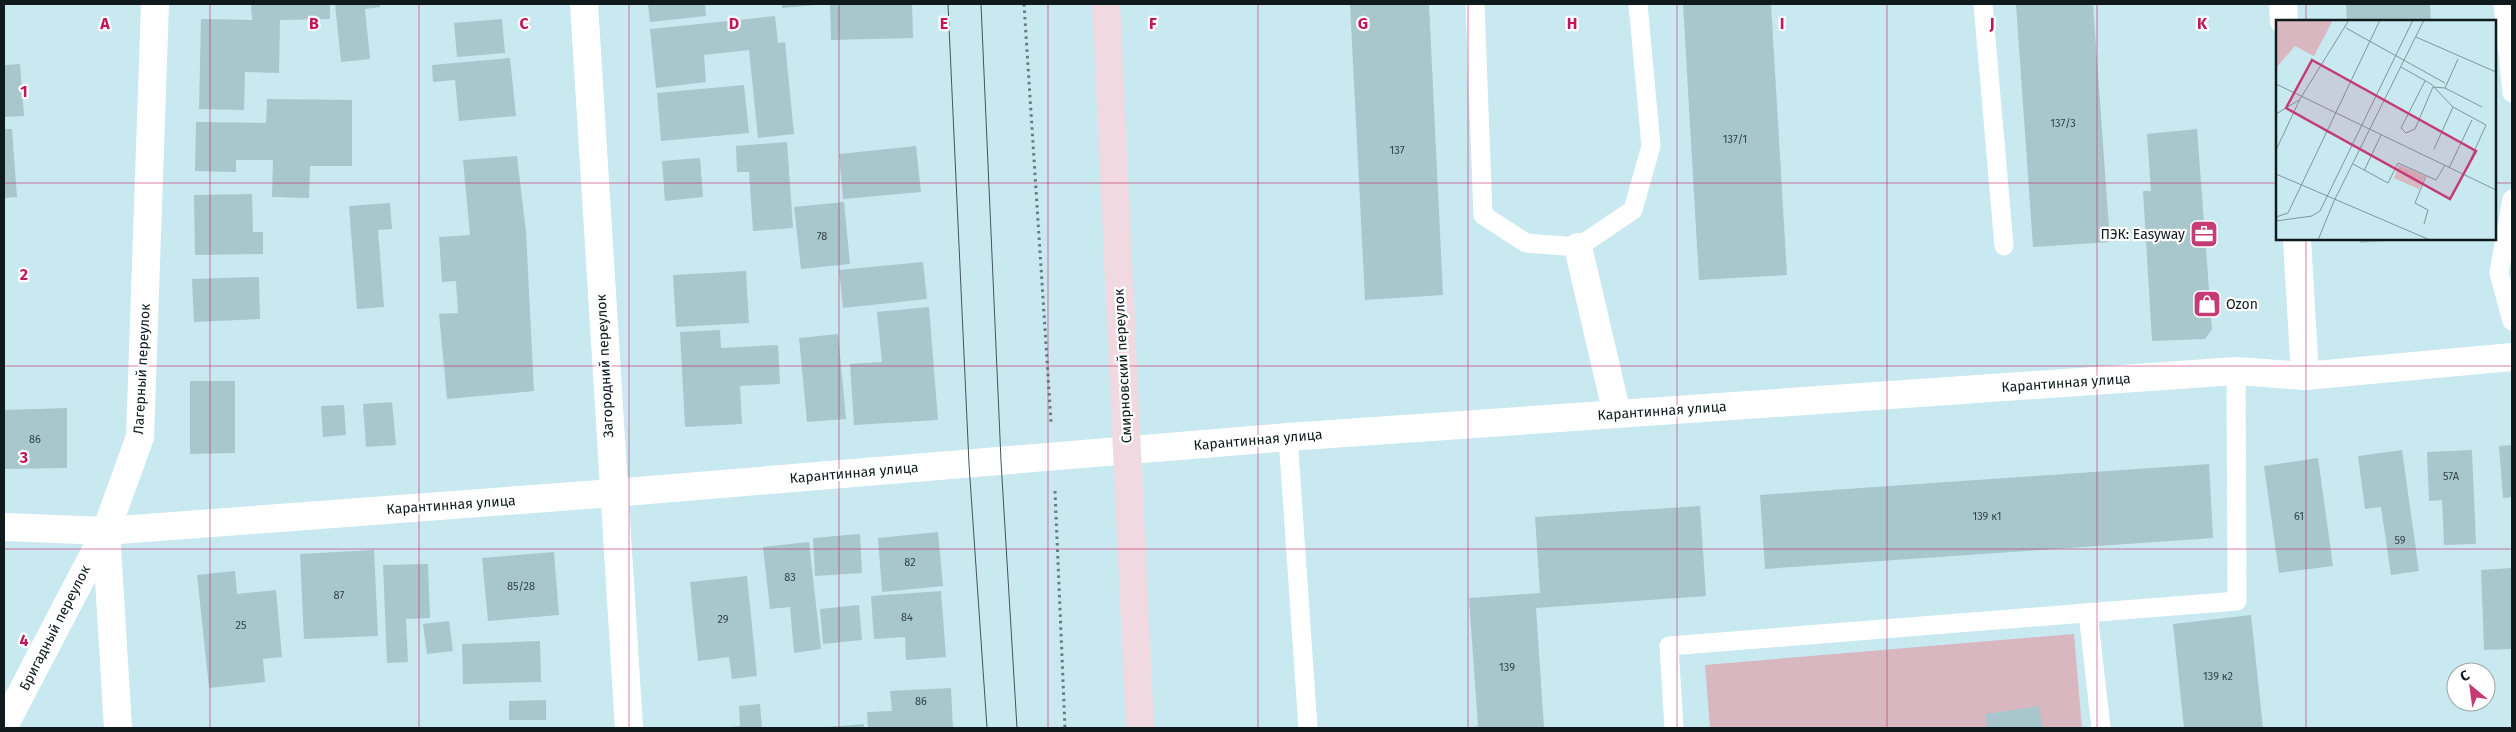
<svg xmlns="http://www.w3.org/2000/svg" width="2516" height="732" font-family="'Fira Sans',sans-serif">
  <rect width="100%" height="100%" fill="#c8e9ef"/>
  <polygon fill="#d8b7c0" points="2074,634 2082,728 1710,728 1705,665"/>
  <g fill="#a7c7cd">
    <polygon points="251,4 330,4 330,19 280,20 279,73 245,72 244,110 199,109 201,19 252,20"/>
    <polygon points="335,4 380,4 380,7 365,9 370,59 341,62"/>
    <polygon points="648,4 705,4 706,16 650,22"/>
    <polygon points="782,4 816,4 816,5 782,8"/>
    <polygon points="830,4 912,4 913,38 831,40"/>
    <polygon points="1350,4 1429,4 1443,295 1365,300"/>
    <polygon points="1683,4 1771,4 1787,275 1699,280"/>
    <polygon points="2016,4 2093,4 2110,242 2033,247"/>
    <polygon points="2346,4 2430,4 2431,21 2347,21"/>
    <polygon points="775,16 778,43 785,42 794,134 758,138 749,50 704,55 706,82 656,88 650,29"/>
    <polygon points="502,19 505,53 457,57 454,23"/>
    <polygon points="510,58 516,116 459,121 455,80 433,82 432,65"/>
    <polygon points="20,64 24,116 4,117 4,65"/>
    <polygon points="744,85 749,133 661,141 657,93"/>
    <polygon points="267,99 352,100 352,166 310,166 309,198 272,197 273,160 236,160 236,172 195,171 196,122 266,123"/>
    <polygon points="4,129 12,129 17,197 4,198"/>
    <polygon points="2197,129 2212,329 2205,339 2152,341 2143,191 2151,191 2147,134"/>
    <polygon points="787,142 793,228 753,231 749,172 737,172 736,146"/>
    <polygon points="916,146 921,192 843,199 839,154"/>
    <polygon points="517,156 526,232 534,391 447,399 439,314 458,313 456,281 442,282 439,237 470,235 463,160"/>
    <polygon points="700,158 703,197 665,201 662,161"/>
    <polygon points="252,194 253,232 263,232 263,254 195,255 194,195"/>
    <polygon points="844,202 850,264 801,269 794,207"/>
    <polygon points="390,203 392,229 378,230 384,307 357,309 349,206"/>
    <polygon points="2360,239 2400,239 2400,240 2360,243"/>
    <polygon points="923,262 927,299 843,308 839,270"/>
    <polygon points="746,271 749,323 676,327 673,275"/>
    <polygon points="259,277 260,319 194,322 192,279"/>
    <polygon points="929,307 938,420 854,425 850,364 882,362 877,312"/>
    <polygon points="720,330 721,348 778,345 780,384 740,386 742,424 685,427 680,332"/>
    <polygon points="838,334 846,419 807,422 799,338"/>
    <polygon points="190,381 235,381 235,453 190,454"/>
    <polygon points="392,402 396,445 366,447 363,404"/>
    <polygon points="344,405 346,435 323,437 321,406"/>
    <polygon points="67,408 67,468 4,469 4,410"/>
    <polygon points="2512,445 2512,497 2503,498 2499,446"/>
    <polygon points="2402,450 2419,571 2391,575 2381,507 2365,509 2358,456"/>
    <polygon points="2472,450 2476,544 2444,545 2442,500 2429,501 2427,452"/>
    <polygon points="2318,458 2333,566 2279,573 2264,466"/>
    <polygon points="2209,464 2213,538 1765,569 1760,495"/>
    <polygon points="1700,506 1706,596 1536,608 1544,728 1472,728 1478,726 1469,598 1540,593 1535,517"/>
    <polygon points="938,532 943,586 882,592 878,538"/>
    <polygon points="860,534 862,573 815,576 813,538"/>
    <polygon points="809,542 821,649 794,653 790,607 770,609 763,547"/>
    <polygon points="374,550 378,636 304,639 300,554"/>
    <polygon points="554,552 559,615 488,621 482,558"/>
    <polygon points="428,564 430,618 406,619 408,662 387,663 383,565"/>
    <polygon points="2512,568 2512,649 2484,650 2481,570"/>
    <polygon points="235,571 237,594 276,590 282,657 263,659 265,682 209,688 197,575"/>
    <polygon points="747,576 757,676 732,679 729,657 698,661 690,582"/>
    <polygon points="941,591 946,657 906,660 905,637 874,639 871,596"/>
    <polygon points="859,605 862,640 823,644 820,609"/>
    <polygon points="2251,615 2263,728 2184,728 2173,624"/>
    <polygon points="449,621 453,651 427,654 423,624"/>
    <polygon points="540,641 541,682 463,684 462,644"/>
    <polygon points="951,688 953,728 868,728 867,712 892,711 890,691"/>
    <polygon points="546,700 546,720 509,720 509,701"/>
    <polygon points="760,704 762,728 718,728 740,726 739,706"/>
    <polygon points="2039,706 2042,728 1987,728 1985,714"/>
    <polygon points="864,724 864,728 827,728 827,727"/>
  </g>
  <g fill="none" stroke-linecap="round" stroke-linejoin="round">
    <g stroke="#667b7f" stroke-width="3" stroke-dasharray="2.5 4" stroke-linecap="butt">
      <polyline points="1024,4 1051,422"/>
      <polyline points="1055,491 1065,728"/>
    </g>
    <g stroke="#fff" stroke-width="19">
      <polyline points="1475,4 1483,215 1526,243 1578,247 1633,210 1651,146 1638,4"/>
      <polyline points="1983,4 2004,246"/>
      <polyline points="2503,4 2512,93"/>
      <polyline points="2512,199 2499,273 2512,321"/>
      <polyline points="1288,437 1308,728"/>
      <polyline points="2088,613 2101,728"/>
      <polyline points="1674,728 1669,646 2237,601 2236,371"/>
    </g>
    <g stroke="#fff" stroke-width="28">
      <polyline points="584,4 629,728"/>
      <polyline points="2283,4 2284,21"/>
      <polyline points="2297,239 2305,376"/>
      <polyline points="1578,247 1617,414"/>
      <polyline points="4,527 106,531 613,493 1288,437 2236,371 2305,376 2512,357"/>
      <polyline points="4,726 106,531"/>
      <polyline points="118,728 106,531 140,437 155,4"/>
    </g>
    <polyline stroke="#f0d9e0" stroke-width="28" points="1106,4 1140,728"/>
    <g stroke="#445659" stroke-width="1">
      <polyline points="948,4 969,464 987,728"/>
      <polyline points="981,4 1001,461 1017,728"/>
    </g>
  </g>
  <path fill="none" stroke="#c2185b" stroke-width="1" stroke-opacity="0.55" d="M210,4V728M419,4V728M629,4V728M839,4V728M1048,4V728M1258,4V728M1468,4V728M1677,4V728M1887,4V728M2097,4V728M2306,4V21M4,183H2277M2495,183H2512M2306,239V728M4,366H2512M4,549H2512"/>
  <defs>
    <symbol id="office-square" viewBox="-11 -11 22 22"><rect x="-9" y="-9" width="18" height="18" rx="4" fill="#c53b75" stroke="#fff"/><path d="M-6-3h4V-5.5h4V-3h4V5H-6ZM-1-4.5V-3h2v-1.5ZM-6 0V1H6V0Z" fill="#fff"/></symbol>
    <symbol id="shop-square" viewBox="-11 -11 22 22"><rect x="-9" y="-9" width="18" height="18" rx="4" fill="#c53b75" stroke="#fff"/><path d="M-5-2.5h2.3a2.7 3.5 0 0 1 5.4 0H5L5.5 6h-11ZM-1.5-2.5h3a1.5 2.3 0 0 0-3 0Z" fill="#fff"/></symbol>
  </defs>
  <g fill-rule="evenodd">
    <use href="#office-square" x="2188" y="218" width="32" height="32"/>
    <use href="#shop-square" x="2191" y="288" width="32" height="32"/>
  </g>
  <g text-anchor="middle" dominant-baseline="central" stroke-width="4.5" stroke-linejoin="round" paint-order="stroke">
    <g font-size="11" fill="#344548">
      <text x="2063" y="123">137/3</text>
      <text x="1735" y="139">137/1</text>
      <text x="1397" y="150">137</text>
      <text x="822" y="236">78</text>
      <text x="35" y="439">86</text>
      <text x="2451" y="476">57А</text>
      <text x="1987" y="516">139 к1</text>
      <text x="2299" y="516">61</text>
      <text x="2400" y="540">59</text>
      <text x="910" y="562">82</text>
      <text x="790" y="577">83</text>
      <text x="521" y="586">85/28</text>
      <text x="339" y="595">87</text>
      <text x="907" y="617">84</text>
      <text x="723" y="619">29</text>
      <text x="241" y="625">25</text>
      <text x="1507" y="667">139</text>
      <text x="2218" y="676">139 к2</text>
      <text x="921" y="701">86</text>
    </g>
    <g font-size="14" fill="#0e1a1c" stroke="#fff" text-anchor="end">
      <text x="2185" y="234">ПЭК: Easyway</text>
      <text x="2226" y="304" text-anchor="start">Ozon</text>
    </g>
    <g font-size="14" fill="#0e1a1c" stroke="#fff">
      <text transform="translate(605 366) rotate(-93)">Загородний переулок</text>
      <text transform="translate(1123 366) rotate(-93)">Смирновский переулок</text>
      <text transform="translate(142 369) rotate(-87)">Лагерный переулок</text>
      <text transform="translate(2066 383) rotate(-4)">Карантинная улица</text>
      <text transform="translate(1662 411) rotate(-4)">Карантинная улица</text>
      <text transform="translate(1258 440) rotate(-5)">Карантинная улица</text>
      <text transform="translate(854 473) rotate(-5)">Карантинная улица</text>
      <text transform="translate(451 505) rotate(-4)">Карантинная улица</text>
      <text transform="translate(55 628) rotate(-63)">Бригадный переулок</text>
    </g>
  </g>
  <g transform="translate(2276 20)">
    <rect width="220" height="220" fill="#c8e9ef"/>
    <path d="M0,0H57L38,36L19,26L0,48ZM123,145L149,156L143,169L118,158Z" fill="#d8b7c0"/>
    <path fill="none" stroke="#7e969b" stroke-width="1" d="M70,8L169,63M140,17L220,52M125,47L155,64L177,87L210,105L188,154M149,61L125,108L130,113L139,109L157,67L169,68L206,87M0,64L220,170M169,68L182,39M0,94L23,80M158,129L177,87M0,130L24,79L73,0M77,144L112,163L122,143L160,160L169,145M173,148L196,100M88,151L105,115M0,154L154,220M58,181L148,0M0,197L12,193L104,0M0,201L36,196L44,191L137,0M148,204L152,190L139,183L150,156M42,220L58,181"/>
    <path fill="#c53b75" fill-opacity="0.15" stroke="#c53b75" stroke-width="2.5" d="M36,40L200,131L174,179L10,88Z"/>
    <rect width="220" height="220" fill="none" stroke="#0e1a1c" stroke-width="2.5"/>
  </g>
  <g font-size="16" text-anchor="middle" font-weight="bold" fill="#c2185b" stroke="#fff" stroke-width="4.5" stroke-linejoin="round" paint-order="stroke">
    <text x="105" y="29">A</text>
    <text x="314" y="29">B</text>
    <text x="524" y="29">C</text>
    <text x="734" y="29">D</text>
    <text x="944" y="29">E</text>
    <text x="1153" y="29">F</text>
    <text x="1363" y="29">G</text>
    <text x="1572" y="29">H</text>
    <text x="1782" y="29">I</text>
    <text x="1992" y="29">J</text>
    <text x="2202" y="29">K</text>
    <text x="24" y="97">1</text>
    <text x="24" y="280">2</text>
    <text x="24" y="463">3</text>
    <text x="24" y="646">4</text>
  </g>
  <rect width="2516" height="732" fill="none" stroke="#0e1a1c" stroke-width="10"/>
  <g transform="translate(2471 687) rotate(331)"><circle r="24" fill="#ffffff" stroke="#9fa3a4"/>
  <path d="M0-4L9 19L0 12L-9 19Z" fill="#c53b75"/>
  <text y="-8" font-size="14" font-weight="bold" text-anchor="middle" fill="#0e1a1c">С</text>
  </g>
</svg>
